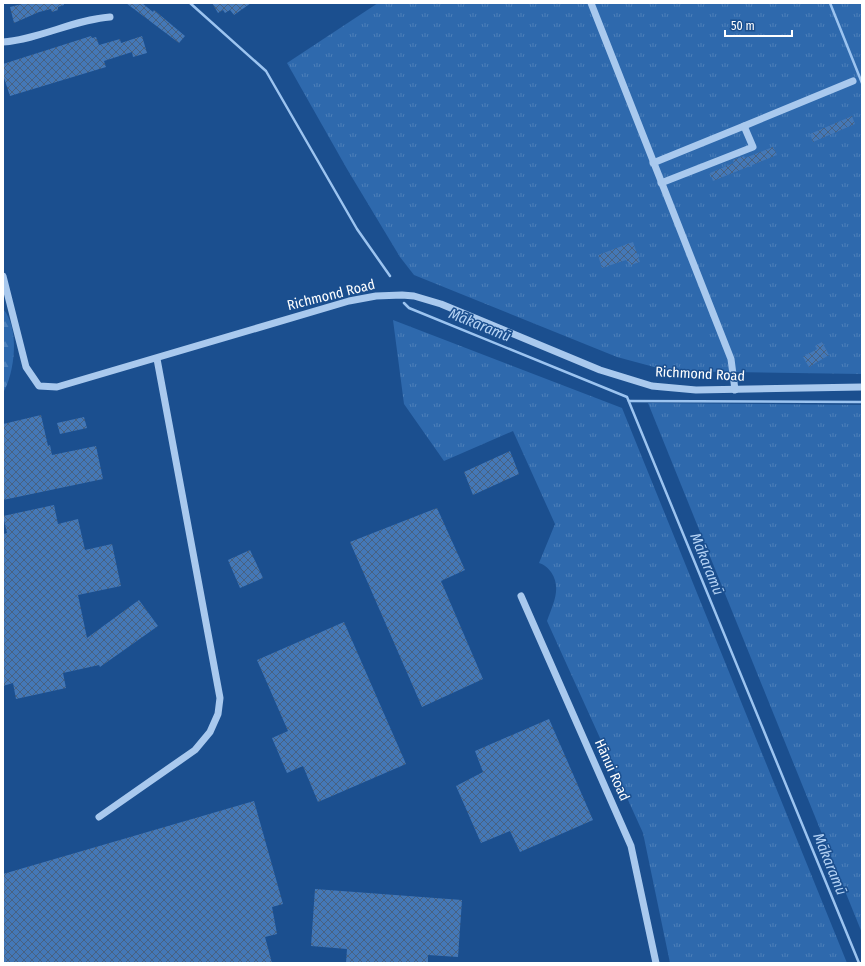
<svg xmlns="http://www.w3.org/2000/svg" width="865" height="966" font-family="'Fira Sans Condensed',sans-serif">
  <defs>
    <pattern id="grass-tufts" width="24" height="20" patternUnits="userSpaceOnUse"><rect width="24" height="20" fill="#2e69ad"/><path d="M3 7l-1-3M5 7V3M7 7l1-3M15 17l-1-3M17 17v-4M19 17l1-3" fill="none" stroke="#4d80b9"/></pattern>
    <pattern id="forest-firs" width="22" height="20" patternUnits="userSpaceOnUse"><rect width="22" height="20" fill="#2e69ad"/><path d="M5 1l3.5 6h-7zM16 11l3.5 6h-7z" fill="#4d80b9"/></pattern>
    <pattern id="building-cross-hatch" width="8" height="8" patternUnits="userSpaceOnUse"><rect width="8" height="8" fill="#4478b7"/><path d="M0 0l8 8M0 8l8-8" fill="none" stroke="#486282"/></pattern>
  </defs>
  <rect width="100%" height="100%" fill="#1b4f8f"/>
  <g fill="url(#grass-tufts)">
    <polygon points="378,3 862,3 862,374 669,371 617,357 414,275 400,257 347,169 287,63"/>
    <path d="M393,320L622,408L847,963H670L643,833L547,621C553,604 562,588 551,572C547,567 545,565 539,563L555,524L513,431L444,461L404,404Z"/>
    <polygon points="648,403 862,405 862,933"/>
  </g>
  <path fill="url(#forest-firs)" d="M3,309C20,328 15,372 3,393Z"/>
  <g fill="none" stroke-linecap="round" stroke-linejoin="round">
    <g stroke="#9cc4f0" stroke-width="2.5">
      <polyline points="190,3 266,71 357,229 390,276"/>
      <polyline points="830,3 862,83"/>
      <polyline points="404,303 409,308 627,397 859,963"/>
      <polyline points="629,401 862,402"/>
    </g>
  </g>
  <g fill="url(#building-cross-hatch)">
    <polygon points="26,3 64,3 64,5 58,7 58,10 52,12 51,9 39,12 14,23 10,7"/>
    <polygon points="126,3 142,3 153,12 154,10 185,36 179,43"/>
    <polygon points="212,3 251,3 234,15 230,10 225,13 223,10 218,13"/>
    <polygon points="91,36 92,38 96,37 99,45 120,39 121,43 142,36 147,53 133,57 132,52 104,61 106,67 10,96 3,75 3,64"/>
    <polygon points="852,116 855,124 813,142 810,134"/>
    <polygon points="773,147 777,155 713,181 710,173 734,163 733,160 744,156 745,158"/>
    <polygon points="633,242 640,262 630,265 626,260 602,268 598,255"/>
    <polygon points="822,342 829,355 809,367 803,357 817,349 815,346"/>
    <polygon points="41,415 48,446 50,445 52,455 96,446 103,479 3,500 3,424"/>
    <polygon points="84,417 87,428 60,434 57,423"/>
    <polygon points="510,451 519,474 473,495 464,472"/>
    <polygon points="54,505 58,524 78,519 85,550 112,544 121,586 78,595 87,638 139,600 158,626 100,667 99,665 63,673 66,688 16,699 13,683 3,686 3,534 7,533 3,516"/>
    <polygon points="437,508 465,570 441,581 483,679 422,707 350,542"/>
    <polygon points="250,550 263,578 240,588 228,560"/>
    <polygon points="344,622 406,764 318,802 303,766 287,773 272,738 288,731 257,660"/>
    <polygon points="549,719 593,820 520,852 510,831 481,843 456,786 483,772 475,751"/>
    <polygon points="254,801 283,904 272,907 277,934 265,937 272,963 3,963 3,874"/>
    <polygon points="315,889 462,900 458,957 428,955 428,963 346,963 347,949 311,946"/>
  </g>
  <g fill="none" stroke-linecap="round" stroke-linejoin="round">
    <g stroke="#a9c9ee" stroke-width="7">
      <polyline points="591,3 731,359 735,390"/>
      <path d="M3,42C40,39 73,20 110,17"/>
      <polyline points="744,126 853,81"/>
      <polyline points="653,163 744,126 753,147 661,183"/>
      <polyline points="3,276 26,367 39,386 57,387 349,301 376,296 402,295 414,296 441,304 600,370 652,386 696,390 862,387"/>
      <polyline points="521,596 631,846 656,963"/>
      <polyline points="99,817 195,750 210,732 218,714 220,698 157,359"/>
    </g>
  </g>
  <g text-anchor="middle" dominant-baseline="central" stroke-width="3" stroke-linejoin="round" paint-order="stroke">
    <g font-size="14" fill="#fff" stroke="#1b4f8f">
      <text transform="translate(331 295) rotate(-14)">Richmond Road</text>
      <text transform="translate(700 374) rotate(3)">Richmond Road</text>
      <text transform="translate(612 770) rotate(66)">Hānui Road</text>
    </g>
    <g font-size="15" font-style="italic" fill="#b5d3f5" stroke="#1b4f8f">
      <text transform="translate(480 325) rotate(22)">Mākaramū</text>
      <text transform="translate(707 564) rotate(68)">Mākaramū</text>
      <text transform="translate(830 864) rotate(68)">Mākaramū</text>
    </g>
  </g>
  <rect width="865" height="966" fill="none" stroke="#ffffff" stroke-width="8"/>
  <path d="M725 30v6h67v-6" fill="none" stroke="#ffffff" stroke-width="2"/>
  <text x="731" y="30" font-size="12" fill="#ffffff" stroke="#1b4f8f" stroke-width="3" paint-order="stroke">50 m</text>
</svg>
